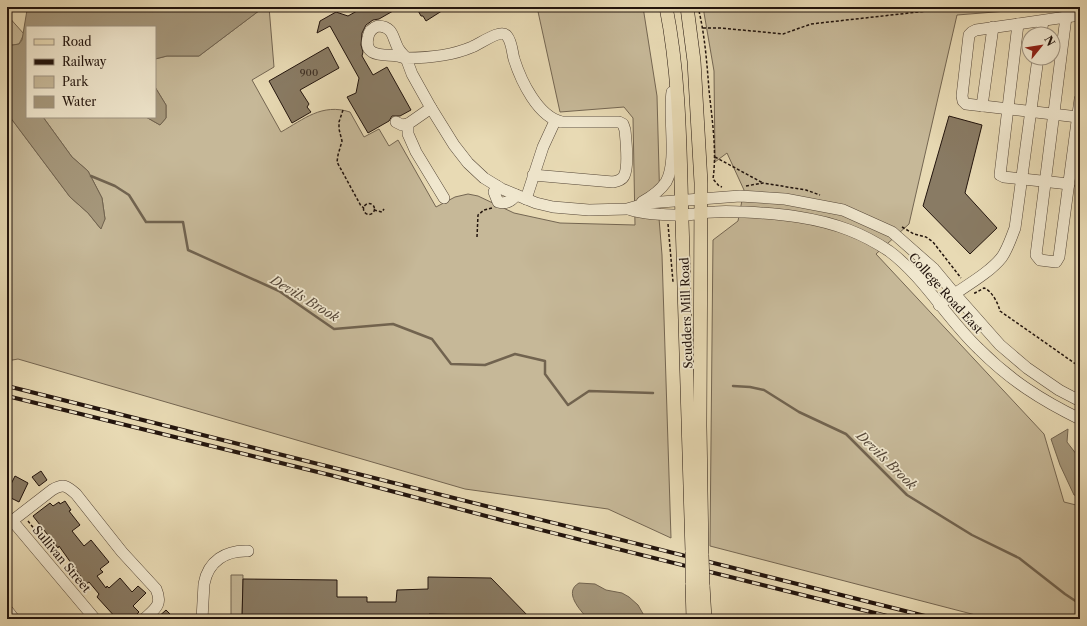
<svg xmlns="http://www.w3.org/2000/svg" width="1087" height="626" font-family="'Libre Caslon Text',serif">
  <rect width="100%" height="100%" fill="#e8dab4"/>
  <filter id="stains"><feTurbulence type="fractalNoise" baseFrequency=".005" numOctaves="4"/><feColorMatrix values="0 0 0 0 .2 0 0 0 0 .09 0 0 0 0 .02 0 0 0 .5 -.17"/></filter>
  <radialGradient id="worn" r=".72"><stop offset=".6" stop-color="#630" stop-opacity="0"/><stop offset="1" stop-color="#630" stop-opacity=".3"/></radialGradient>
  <g fill="#c6b898" stroke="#746652">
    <path d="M264,7H269L274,67L252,80L281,132C304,119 322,103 350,112L364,137L379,129L389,146L398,140L436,207L455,197L468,194L478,196L514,213L560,223L635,225L633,118L624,107L560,112L537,7H643L657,96L660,208L659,218L662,255L671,538L608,509L465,489L18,359L7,361V113L70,197L88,213L100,228L105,219L102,198L88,171L72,157L43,117H146L160,125L166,118V105L155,87V59L167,56H199Z"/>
    <polygon points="703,7 1057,7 957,15 909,224 876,254 1044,434 1064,502 1080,506 1080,619 991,619 710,546 713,240 738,221 744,190 727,153 715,162 714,71"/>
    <polygon points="7,15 24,34 19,44 13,45 7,45"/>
    <polygon points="231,575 243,575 242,619 231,619"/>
  </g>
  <g fill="#a5977b" stroke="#71634f">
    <path d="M29,7H130C141,11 155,15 165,7H264L199,56H167L155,59V27H27V117H43L72,157L88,171L102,198L105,219L101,229L88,213L70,197L7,113V45H13L19,44L22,40L27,10Z"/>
    <polygon points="155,87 166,105 166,118 160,125 146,117 155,117"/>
    <polygon points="1068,429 1067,442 1080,459 1080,497 1074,495 1060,465 1051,439"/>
    <path d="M579,583L595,584L606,590L622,593L629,597L638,605L646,619H588C580,610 563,592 579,583Z"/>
  </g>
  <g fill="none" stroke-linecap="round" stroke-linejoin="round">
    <g stroke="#71634f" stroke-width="2.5">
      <polyline points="91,176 115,186 129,195 146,222 183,222 188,250 279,291 334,329 393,324 432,339 451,364 485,365 515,354 545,361 545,374 568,405 589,391 653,393"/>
      <polyline points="733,386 750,387 764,390 799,412 846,434 907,495 972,535 1019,558 1065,594 1080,604"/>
    </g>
  </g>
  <g fill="#897b64" stroke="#22140d">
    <polygon points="364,7 400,7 379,19 373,20 366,25 362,33 361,45 363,52 362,56 373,75 387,67 411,110 400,116 392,116 389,121 368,133 347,97 356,93 359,78 330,26 317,33 320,21 336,12 348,16"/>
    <polygon points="416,7 448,7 426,21 423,16 421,16"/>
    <polygon points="328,47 339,68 300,90 309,104 307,107 311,112 292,123 269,81"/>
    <polygon points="949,116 982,125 965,193 997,228 970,254 923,206"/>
    <polygon points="41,471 47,480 39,486 32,477"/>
    <polygon points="15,476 28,483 19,502 7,496 7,492"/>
    <polygon points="65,501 71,510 69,511 80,525 72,531 84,546 91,540 109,562 100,569 103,572 97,576 106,588 107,586 109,588 120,578 132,592 138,586 146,593 133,606 139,612 132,619 117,619 97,597 99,594 89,582 86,584 59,546 58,548 33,516 50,503 53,506 59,502 60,504"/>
    <polygon points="428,577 491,578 531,619 479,619 476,615 429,614 429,619 242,619 243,579 337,580 337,597 367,597 367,602 396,602 397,590 428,589"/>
    <polygon points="166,610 175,619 156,619"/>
  </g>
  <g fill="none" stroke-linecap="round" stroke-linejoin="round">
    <defs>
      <g id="minor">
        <polyline points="1066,17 1036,255 1040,260 1056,262 1059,257 1080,99"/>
        <polyline points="1018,24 1000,175 1004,177 1069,184"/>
        <path d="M378,26C394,27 392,37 398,48C400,52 404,55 406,58C403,58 400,56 397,56C385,54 363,58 368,37C369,31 372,28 378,26Z"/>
        <polyline points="1041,34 1043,21"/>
        <polyline points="982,106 993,27"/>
        <polyline points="431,108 408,124 408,134 416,152 444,198"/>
        <polyline points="1078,117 966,104 963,101 962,96 969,35 972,32 976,30 1080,15"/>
        <polyline points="396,122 402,125 408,124"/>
        <path d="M533,175L613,182C618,181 622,180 624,176C629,167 626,141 625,130L623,124L619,122H562C538,117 521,81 514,59C512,52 512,42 507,36C501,28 480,44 472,47C451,56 429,58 406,58L412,74L431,108L454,145L468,163L484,178L502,189L536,203L553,207L589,210L627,209L648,203L740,196L785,199L843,210L892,232L934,269L954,293L1000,345L1027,368L1059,390L1080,401"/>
        <path d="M497,186L494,192L498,202C505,204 511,202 516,195"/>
        <polyline points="526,199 543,147 555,121"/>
        <path d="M642,202C651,197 660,191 666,182C678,161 668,117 672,92"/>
        <path d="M631,210C645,214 666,215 682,215C693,215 704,212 715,212C725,211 735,212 745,212C781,214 815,217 849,230C862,235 877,243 889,251C924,277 947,319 979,349C1010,380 1041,400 1080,419"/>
        <path d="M939,305C958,290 988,275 1002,257C1008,248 1011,238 1015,228L1038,58"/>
        <polyline points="7,517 15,524 95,619"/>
        <path d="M12,521L52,490C64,483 67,486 76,494L122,552L156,589C163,605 155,609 144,619"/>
        <polyline points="7,610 14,619"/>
        <path d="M202,619L204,584C208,561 226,550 248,551"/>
      </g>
      <g id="major">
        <path d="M666,7C680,77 680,150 682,220C686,331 689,442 692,552"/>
        <polyline points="687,7 694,61 701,183 700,426 702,555"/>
        <polyline points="692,583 693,619"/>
        <polyline points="703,585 705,619"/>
      </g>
    </defs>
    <use href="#minor" stroke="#544637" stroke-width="12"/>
    <use href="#major" stroke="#22140d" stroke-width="14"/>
    <g stroke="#22140d" stroke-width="1.5" stroke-dasharray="3 2" stroke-linecap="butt">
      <path d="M699,11C705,37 707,64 709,90C712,119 717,151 713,179L719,186L722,187"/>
      <polyline points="703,28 721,28 783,34 811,24 936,10 939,7"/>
      <polyline points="343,110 339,122 339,129 342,141 338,155 337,162 361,206 364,208"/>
      <polyline points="715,157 763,183"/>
      <polyline points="746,186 763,183 806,190 820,195"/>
      <circle cx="369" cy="209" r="5.5"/>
      <polyline points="374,210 382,212 384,209"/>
      <polyline points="668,224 673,282"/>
      <polyline points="902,227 914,234 926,237 933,242 961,278"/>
      <polyline points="477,237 478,215 484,210 492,208"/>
      <path d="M974,293H975L984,288C992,291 998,303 1000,311L1080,367"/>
      <polyline points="28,521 53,553"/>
    </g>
    <use href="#minor" stroke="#f0e7ce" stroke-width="11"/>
    <use href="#major" stroke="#e8dab4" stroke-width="13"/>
    <defs>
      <g id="rail">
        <polyline points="7,386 937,619"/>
        <polyline points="7,396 334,476 505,521 899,619"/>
      </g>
    </defs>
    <use href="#rail" stroke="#22140d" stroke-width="4"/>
    <use href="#rail" stroke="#f0e7ce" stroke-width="2.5" stroke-dasharray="8" stroke-linecap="butt"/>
    <defs>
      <g id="major-bridge">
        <polyline points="692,552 692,583"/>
        <polyline points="702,555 703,585"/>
      </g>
    </defs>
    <use href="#major-bridge" stroke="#22140d" stroke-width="14" stroke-linecap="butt"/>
    <use href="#major-bridge" stroke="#e8dab4" stroke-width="13"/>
  </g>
  <g text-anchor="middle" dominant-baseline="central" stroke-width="3.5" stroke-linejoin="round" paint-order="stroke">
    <g font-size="10" fill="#3c2e23">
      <text x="309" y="72">900</text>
    </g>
    <g font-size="12" fill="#22140d" stroke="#f0e7ce">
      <text transform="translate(946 293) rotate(48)">College Road East</text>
      <text transform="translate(686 313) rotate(-92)">Scudders Mill Road</text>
      <text transform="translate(62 559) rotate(50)">Sullivan Street</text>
    </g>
    <g font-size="13" font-style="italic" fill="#564839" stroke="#f0e7ce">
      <text transform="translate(305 298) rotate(31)">Devils Brook</text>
      <text transform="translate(887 460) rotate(44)">Devils Brook</text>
    </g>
  </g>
  <rect width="1087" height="626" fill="none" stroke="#e8dab4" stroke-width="24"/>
  <rect x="8" y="8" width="1071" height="610" fill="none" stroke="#22140d" stroke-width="2"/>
  <rect x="12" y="12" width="1063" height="602" fill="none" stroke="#22140d"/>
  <rect x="26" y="26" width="130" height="92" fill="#f0e7ce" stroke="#9e9381"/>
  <rect x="34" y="39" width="20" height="6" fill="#e8dab4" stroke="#9e9381"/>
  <text x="62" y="46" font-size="12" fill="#22140d">Road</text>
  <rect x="34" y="59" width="20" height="6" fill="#22140d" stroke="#9e9381"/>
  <text x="62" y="66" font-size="12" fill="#22140d">Railway</text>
  <rect x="34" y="76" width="20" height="12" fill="#c6b898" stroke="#9e9381"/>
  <text x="62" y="86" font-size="12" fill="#22140d">Park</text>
  <rect x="34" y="96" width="20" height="12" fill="#a5977b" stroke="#9e9381"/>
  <text x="62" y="106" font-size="12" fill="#22140d">Water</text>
  <g transform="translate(1041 46) rotate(60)"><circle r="19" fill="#f0e7ce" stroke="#9e9381"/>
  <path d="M0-3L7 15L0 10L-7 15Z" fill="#8f2418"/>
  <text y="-6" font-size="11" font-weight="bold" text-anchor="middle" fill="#22140d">N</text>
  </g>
  <rect width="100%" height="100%" filter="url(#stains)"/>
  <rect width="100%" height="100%" fill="url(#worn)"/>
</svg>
